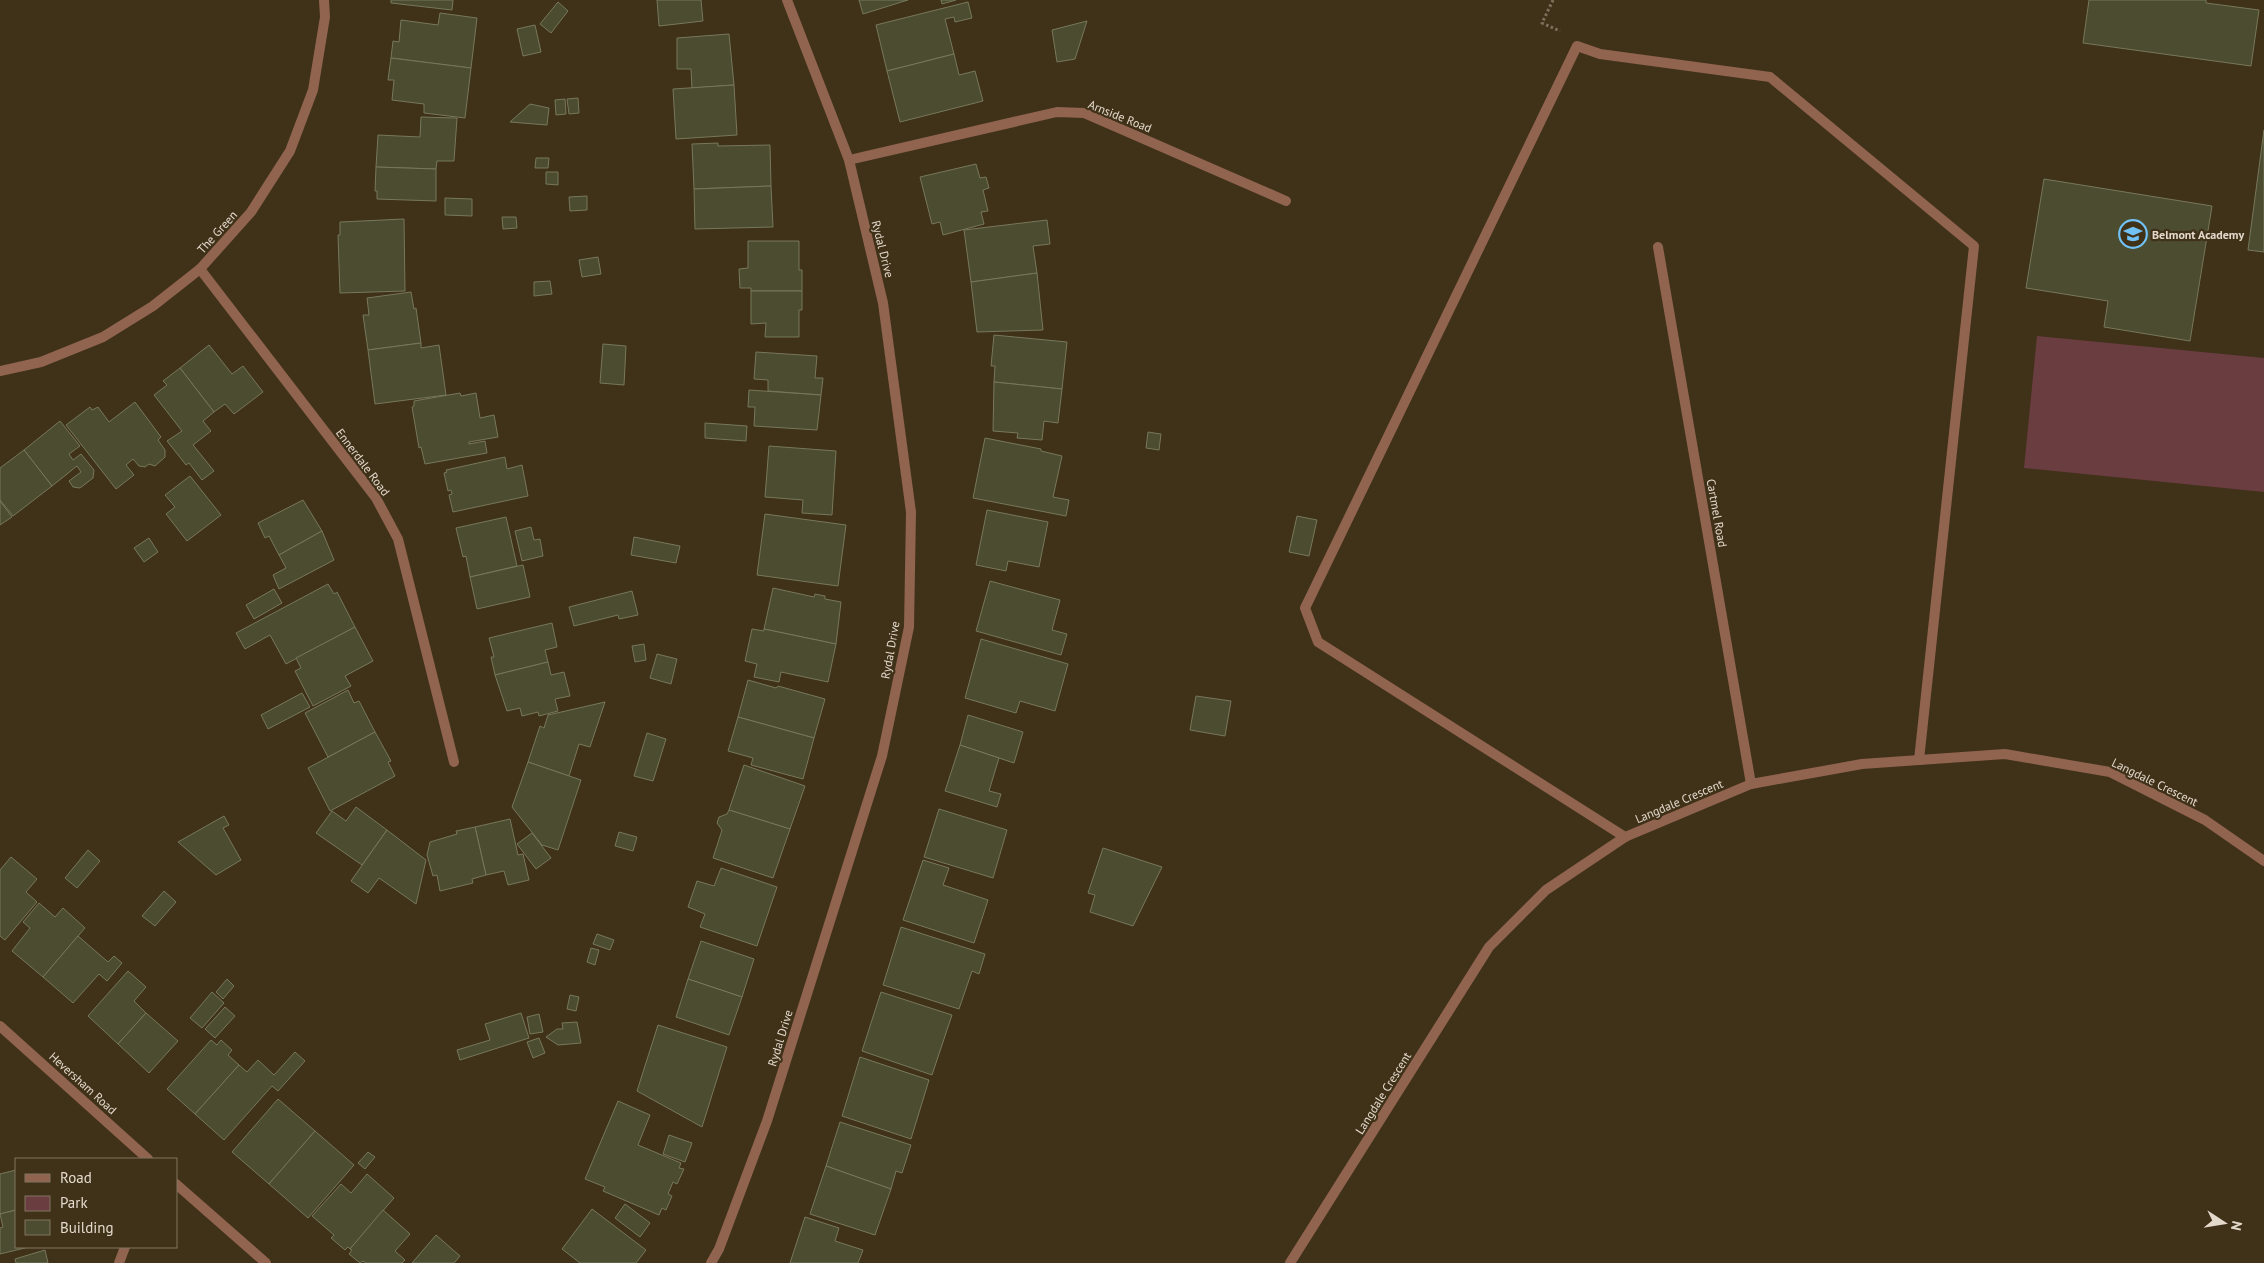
<svg xmlns="http://www.w3.org/2000/svg" width="2264" height="1263" font-family="'PT Sans',sans-serif">
  <rect width="100%" height="100%" fill="#403119"/>
  <polygon fill="#6a3d41" points="2037,336 2264,358 2264,492 2024,468"/>
  <g fill="#4b4c30" stroke="#77785b">
    <polygon points="391,0 453,0 452,10 391,3"/>
    <polygon points="657,0 701,0 703,21 659,26"/>
    <polygon points="859,0 908,0 863,14"/>
    <polygon points="941,0 956,0 942,4"/>
    <polygon points="2089,0 2206,0 2206,3 2259,10 2251,66 2083,43"/>
    <polygon points="558,2 568,11 551,33 540,24"/>
    <polygon points="968,2 972,18 955,22 954,17 945,19 954,54 887,71 876,25"/>
    <polygon points="440,13 477,18 471,68 391,58 393,41 399,42 401,20 438,25"/>
    <polygon points="1087,21 1075,59 1057,62 1052,30"/>
    <polygon points="535,25 541,52 523,56 517,29"/>
    <polygon points="729,34 734,85 692,88 691,69 677,69 677,38"/>
    <polygon points="954,54 959,75 975,71 983,101 900,122 887,71"/>
    <polygon points="391,58 471,68 465,118 424,113 424,104 392,100 394,80 388,80"/>
    <polygon points="734,85 737,135 676,139 673,89"/>
    <polygon points="578,98 579,113 569,114 567,99"/>
    <polygon points="565,99 566,114 556,115 555,100"/>
    <polygon points="530,104 549,108 547,125 510,122"/>
    <polygon points="421,117 457,118 454,161 437,161 436,169 376,167 378,135 420,137"/>
    <polygon points="2264,130 2264,252 2248,250"/>
    <polygon points="718,143 718,146 770,145 771,186 694,189 692,144"/>
    <polygon points="536,158 549,158 548,168 535,168"/>
    <polygon points="976,164 980,178 986,177 989,188 983,190 988,211 981,212 984,224 943,235 940,222 932,224 920,177"/>
    <polygon points="376,167 436,169 436,201 377,199 377,191 375,191"/>
    <polygon points="546,172 558,172 558,185 546,184"/>
    <polygon points="2044,179 2212,206 2190,341 2104,327 2108,301 2026,288"/>
    <polygon points="771,186 773,227 695,229 694,189"/>
    <polygon points="587,196 587,210 570,211 569,197"/>
    <polygon points="445,198 472,199 472,216 445,215"/>
    <polygon points="502,217 516,217 517,228 503,229"/>
    <polygon points="404,219 405,291 340,293 338,235 340,235 340,222"/>
    <polygon points="1047,220 1050,244 1033,246 1037,273 971,282 964,230"/>
    <polygon points="748,241 799,241 799,270 802,270 802,291 751,291 751,288 740,288 739,269 748,268"/>
    <polygon points="598,257 601,274 582,277 579,260"/>
    <polygon points="1037,273 1043,330 977,332 971,282"/>
    <polygon points="550,281 552,294 534,296 534,282"/>
    <polygon points="751,291 802,291 802,310 799,310 799,337 765,337 766,323 751,324"/>
    <polygon points="411,292 414,309 416,308 421,343 368,350 363,315 369,315 367,298"/>
    <polygon points="994,335 1067,342 1062,389 994,382 995,366 991,366"/>
    <polygon points="421,343 421,348 439,345 446,395 375,404 368,350"/>
    <polygon points="603,344 626,346 624,385 600,383"/>
    <polygon points="209,345 232,374 243,366 263,392 234,414 225,404 214,412 180,368"/>
    <polygon points="756,352 817,356 815,378 823,378 821,395 768,391 768,380 754,379"/>
    <polygon points="180,368 214,412 203,421 211,431 193,445 214,471 202,480 189,463 186,465 167,441 182,431 154,395 167,385 163,381"/>
    <polygon points="994,382 1062,389 1058,423 1044,421 1042,440 1017,438 1018,433 993,431"/>
    <polygon points="749,390 821,395 817,430 754,426 755,407 748,407"/>
    <polygon points="460,393 461,396 476,393 480,418 494,415 498,437 469,442 469,444 485,441 487,453 425,464 421,447 419,448 412,407 414,406 414,401"/>
    <polygon points="135,402 161,437 158,440 165,450 165,457 155,466 149,464 145,467 139,466 133,459 126,465 134,475 116,489 66,425 90,407 92,410 98,407 109,422"/>
    <polygon points="60,421 80,446 69,454 73,460 81,454 94,470 93,478 80,488 73,487 69,481 81,472 77,466 52,486 24,450"/>
    <polygon points="705,423 747,426 746,441 705,438"/>
    <polygon points="1148,432 1161,434 1159,450 1146,448"/>
    <polygon points="985,438 1041,449 1041,451 1062,456 1053,497 1069,500 1066,516 973,498"/>
    <polygon points="769,446 836,451 832,515 802,513 803,500 765,497"/>
    <polygon points="24,450 52,486 13,516 0,500 0,468"/>
    <polygon points="505,457 507,469 522,465 528,496 453,512 449,495 452,494 451,490 448,491 444,473 447,472 446,470"/>
    <polygon points="190,476 221,515 187,541 166,514 175,507 165,495"/>
    <polygon points="303,500 322,531 279,555 269,536 265,538 258,523"/>
    <polygon points="0,501 12,517 0,525"/>
    <polygon points="987,510 1048,522 1039,567 1008,561 1006,571 976,565"/>
    <polygon points="765,514 846,525 838,586 757,575"/>
    <polygon points="1297,516 1317,520 1309,556 1289,552"/>
    <polygon points="506,517 517,566 470,577 466,556 463,557 456,528"/>
    <polygon points="531,527 534,540 540,539 543,556 522,561 515,531"/>
    <polygon points="322,531 334,560 279,589 273,575 286,568 279,555"/>
    <polygon points="634,537 680,546 676,563 631,555"/>
    <polygon points="149,538 158,552 144,562 134,548"/>
    <polygon points="523,565 530,597 477,609 470,577"/>
    <polygon points="990,581 1060,600 1052,630 1067,634 1061,655 976,631"/>
    <polygon points="328,584 334,594 337,592 355,627 286,664 270,635 245,649 236,633"/>
    <polygon points="773,588 814,597 815,594 825,596 825,599 841,602 836,644 764,629"/>
    <polygon points="274,589 282,603 254,619 246,605"/>
    <polygon points="632,591 638,615 619,619 618,615 574,626 569,607"/>
    <polygon points="552,623 557,647 545,650 548,662 495,675 491,657 494,657 489,638"/>
    <polygon points="355,627 373,661 345,676 351,686 313,706 295,671 301,668 296,658"/>
    <polygon points="752,629 764,631 764,629 836,644 828,682 781,672 779,682 754,677 757,664 745,661"/>
    <polygon points="981,639 1068,664 1055,711 1020,701 1016,713 965,698"/>
    <polygon points="644,644 646,660 635,662 632,646"/>
    <polygon points="657,654 677,659 671,684 650,678"/>
    <polygon points="548,662 551,675 564,672 570,696 555,699 558,711 539,716 538,712 522,716 520,708 507,711 495,675"/>
    <polygon points="748,680 776,688 778,686 825,699 814,738 738,717"/>
    <polygon points="348,690 354,703 359,701 375,732 328,757 305,713"/>
    <polygon points="302,693 310,707 268,729 261,715"/>
    <polygon points="1196,696 1231,701 1225,736 1190,730"/>
    <polygon points="605,702 590,747 579,744 569,776 528,762 540,726 544,728 548,715"/>
    <polygon points="968,715 1023,732 1014,763 960,745"/>
    <polygon points="738,717 814,738 803,779 751,765 753,758 728,751"/>
    <polygon points="375,732 391,761 388,762 395,776 330,811 308,768"/>
    <polygon points="647,733 666,739 653,781 634,776"/>
    <polygon points="960,745 999,758 989,791 1001,794 997,807 945,791"/>
    <polygon points="528,762 581,780 558,850 542,845 512,807"/>
    <polygon points="744,765 805,786 790,829 729,810"/>
    <polygon points="356,807 387,830 362,865 316,833 332,811 346,821"/>
    <polygon points="939,809 1007,830 993,878 924,857"/>
    <polygon points="729,810 790,829 773,878 713,858 722,830 717,823 719,817 727,814"/>
    <polygon points="224,816 229,825 223,828 241,860 216,875 178,842"/>
    <polygon points="510,819 518,855 523,854 529,880 508,885 504,871 486,875 475,827"/>
    <polygon points="475,827 486,875 472,879 473,883 440,891 437,875 433,876 427,855 430,842 457,834 456,831"/>
    <polygon points="387,830 426,860 416,904 379,878 368,893 351,881"/>
    <polygon points="619,832 637,837 633,851 615,846"/>
    <polygon points="532,833 551,858 536,869 517,844"/>
    <polygon points="1103,848 1162,867 1133,926 1090,912 1095,895 1088,893"/>
    <polygon points="88,850 100,861 77,888 65,878"/>
    <polygon points="11,857 37,879 26,892 37,902 5,940 0,936 0,870"/>
    <polygon points="923,860 949,868 943,885 988,900 974,943 903,920"/>
    <polygon points="721,868 777,887 757,946 700,927 705,914 688,907 697,881 714,886"/>
    <polygon points="164,891 176,902 155,926 142,916"/>
    <polygon points="39,903 55,917 63,908 85,928 43,977 12,951 30,928 23,922"/>
    <polygon points="901,927 985,954 979,974 972,971 959,1009 883,985"/>
    <polygon points="597,934 614,940 610,950 593,944"/>
    <polygon points="78,936 108,962 114,956 122,963 107,981 99,974 73,1003 43,977"/>
    <polygon points="701,941 754,959 742,997 688,979"/>
    <polygon points="591,948 599,950 595,965 587,962"/>
    <polygon points="128,971 146,987 134,1001 146,1013 118,1044 88,1016"/>
    <polygon points="227,979 234,986 223,999 216,992"/>
    <polygon points="688,979 742,997 729,1035 676,1017"/>
    <polygon points="212,992 224,1003 202,1028 190,1018"/>
    <polygon points="881,992 952,1015 932,1075 862,1051"/>
    <polygon points="570,995 579,997 576,1011 567,1009"/>
    <polygon points="225,1007 235,1016 215,1038 205,1029"/>
    <polygon points="146,1013 178,1041 149,1073 118,1044"/>
    <polygon points="521,1013 529,1038 460,1060 457,1050 490,1040 485,1024"/>
    <polygon points="539,1014 543,1032 530,1034 527,1017"/>
    <polygon points="577,1022 581,1043 558,1045 546,1037 557,1029 563,1029 562,1023"/>
    <polygon points="658,1025 727,1047 702,1127 637,1091"/>
    <polygon points="539,1038 545,1053 533,1058 527,1042"/>
    <polygon points="211,1040 217,1045 221,1040 232,1050 228,1055 239,1065 195,1114 167,1089"/>
    <polygon points="295,1052 305,1061 278,1091 272,1086 224,1140 195,1114 239,1065 247,1072 258,1060 274,1075"/>
    <polygon points="860,1057 929,1080 911,1139 842,1116"/>
    <polygon points="278,1099 315,1131 269,1184 232,1152"/>
    <polygon points="618,1101 650,1115 638,1145 681,1163 679,1168 684,1169 677,1184 673,1182 668,1194 672,1196 666,1210 662,1208 659,1215 603,1191 605,1187 585,1179"/>
    <polygon points="840,1122 911,1145 902,1173 896,1171 891,1189 826,1166"/>
    <polygon points="315,1131 354,1165 308,1218 269,1184"/>
    <polygon points="669,1135 692,1143 685,1162 663,1154"/>
    <polygon points="368,1152 375,1157 365,1169 358,1163"/>
    <polygon points="826,1166 891,1189 875,1235 810,1214"/>
    <polygon points="16,1170 16,1210 0,1214 0,1174"/>
    <polygon points="367,1174 394,1198 350,1249 348,1247 345,1250 331,1238 334,1235 312,1216 341,1184 351,1193"/>
    <polygon points="625,1204 650,1223 640,1237 615,1218"/>
    <polygon points="592,1209 646,1250 636,1263 580,1263 562,1249"/>
    <polygon points="16,1210 16,1247 29,1247 0,1254 0,1228 3,1227 0,1214"/>
    <polygon points="383,1210 410,1234 395,1251 405,1260 402,1263 366,1263 363,1261 360,1263 349,1254 352,1250 350,1249"/>
    <polygon points="805,1217 839,1228 835,1241 863,1250 858,1263 790,1263"/>
    <polygon points="436,1235 460,1256 454,1263 412,1263"/>
    <polygon points="45,1250 48,1263 16,1263 15,1259"/>
  </g>
  <g fill="none" stroke-linecap="round" stroke-linejoin="round">
    <polyline stroke="#7e715d" stroke-width="3" stroke-dasharray="2.5 2.5" stroke-linecap="butt" points="1553,0 1542,23 1560,31"/>
    <polyline stroke="#90644f" stroke-width="10" points="1625,837 1318,642 1305,608 1577,46 1600,54 1770,77 1974,246 1919,760"/>
    <g stroke="#90644f" stroke-width="10">
      <polyline points="849,160 1057,112 1084,113 1286,201"/>
      <polyline points="1658,247 1751,784"/>
      <polyline points="200,269 376,498 398,539 454,762"/>
      <polyline points="0,371 41,362 103,337 153,306 200,269 251,212 290,151 313,90 325,17 324,0"/>
      <polyline points="0,1026 148,1159"/>
      <polyline points="176,1184 266,1263"/>
      <polyline points="119,1263 125,1247"/>
      <polyline points="711,1263 719,1249 767,1121 882,756 909,627 911,512 883,303 849,160 787,0"/>
      <polyline points="1290,1263 1489,947 1546,890 1625,837 1751,784 1862,764 2005,754 2110,772 2205,820 2264,861"/>
    </g>
  </g>
  <defs>
    <symbol id="school-ring" viewBox="-11 -11 22 22"><circle r="9.5" fill="#403119" stroke="#71c1f5" stroke-width="1.5"/><path d="M0-5L7-2L0 1L-7-2ZM-4 1L0 2.5L4 1V4Q0 6-4 4Z" fill="#71c1f5"/></symbol>
  </defs>
  <g fill-rule="evenodd">
    <use href="#school-ring" x="2117" y="218" width="32" height="32"/>
  </g>
  <g text-anchor="middle" dominant-baseline="central" stroke-width="4.5" stroke-linejoin="round" paint-order="stroke">
    <g font-size="12" fill="#e4dacc" stroke="#403119">
      <text transform="translate(1120 116) rotate(22)">Arnside Road</text>
      <text transform="translate(217 232) rotate(-48)">The Green</text>
      <text transform="translate(883 249) rotate(76)">Rydal Drive</text>
      <text transform="translate(363 462) rotate(53)">Ennerdale Road</text>
      <text transform="translate(1717 513) rotate(80)">Cartmel Road</text>
      <text transform="translate(890 650) rotate(-80)">Rydal Drive</text>
      <text transform="translate(2155 782) rotate(26)">Langdale Crescent</text>
      <text transform="translate(1679 801) rotate(-23)">Langdale Crescent</text>
      <text transform="translate(780 1038) rotate(-73)">Rydal Drive</text>
      <text transform="translate(83 1083) rotate(42)">Heversham Road</text>
      <text transform="translate(1383 1093) rotate(-58)">Langdale Crescent</text>
    </g>
    <g font-size="12" font-weight="bold" fill="#e4dacc" stroke="#403119" text-anchor="start">
      <text x="2152" y="234">Belmont Academy</text>
    </g>
  </g>
  <rect x="15" y="1158" width="162" height="90" fill="#403119" stroke="#827561"/>
  <rect x="25" y="1174" width="25" height="8" fill="#90644f" stroke="#827561"/>
  <text x="60" y="1183" font-size="15" fill="#e4dacc">Road</text>
  <rect x="25" y="1196" width="25" height="15" fill="#6a3d41" stroke="#827561"/>
  <text x="60" y="1208" font-size="15" fill="#e4dacc">Park</text>
  <rect x="25" y="1220" width="25" height="15" fill="#4b4c30" stroke="#827561"/>
  <text x="60" y="1233" font-size="15" fill="#e4dacc">Building</text>
  <g transform="translate(2224 1223) rotate(102)" stroke="#403119" stroke-width="4" paint-order="stroke">
  <path d="M0-4L9 19L0 12L-9 19Z" fill="#e4dacc"/>
  <text y="-8" font-size="14" font-weight="bold" text-anchor="middle" fill="#e4dacc">N</text>
  </g>
</svg>
